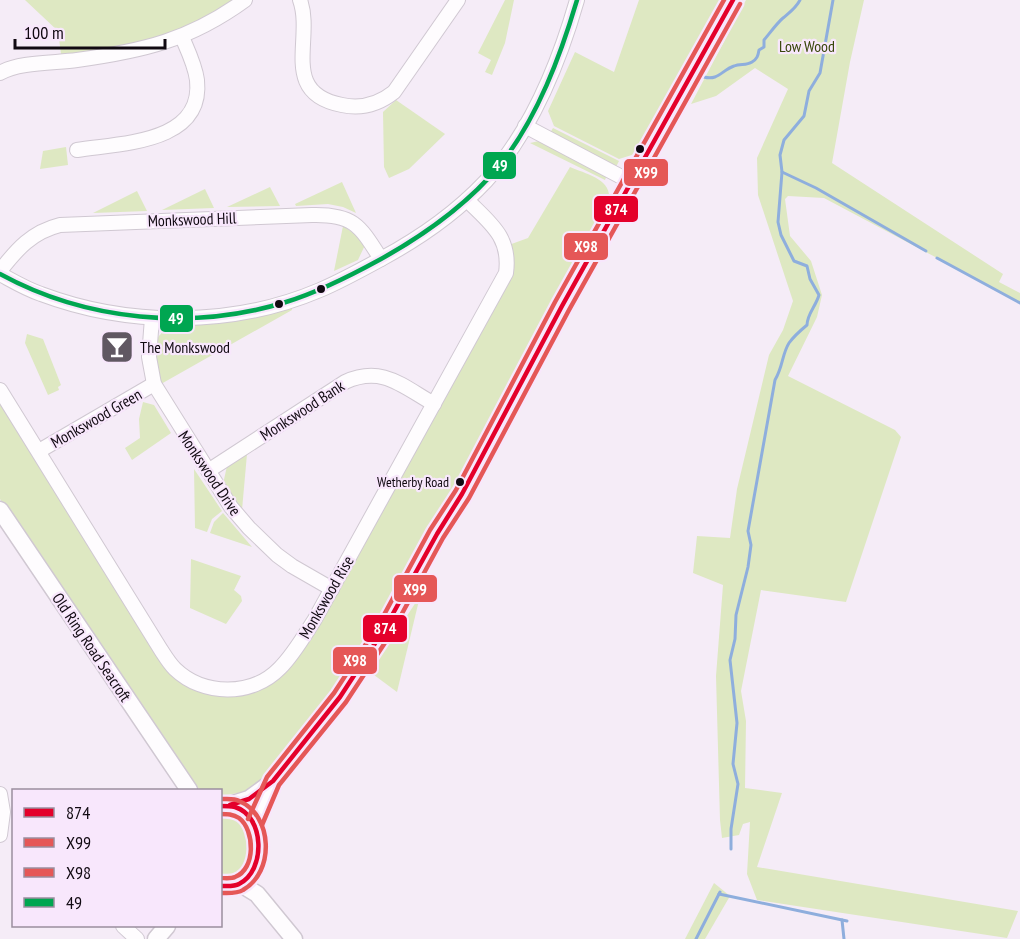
<svg xmlns="http://www.w3.org/2000/svg" width="1020" height="939" font-family="'PT Sans Narrow',sans-serif">
  <rect width="100%" height="100%" fill="#f5ecf7"/>
  <g fill="#dee8c2">
    <polygon points="25,0 235,0 193,26 139,45 68,56 68,54 61,54 58,31"/>
    <polygon points="505,0 514,0 505,43 492,75 485,72 491,60 478,53"/>
    <polygon points="639,0 724,0 645,142 642,141 635,154 619,159 554,126 548,111 575,52 614,72"/>
    <polygon points="746,0 864,0 850,62 832,163 1003,274 999,282 1020,293 1020,302 824,198 788,196 785,199 790,236 811,261 822,295 817,317 788,376 895,430 901,437 846,602 761,590 741,691 746,721 745,788 782,793 757,867 1018,911 1007,938 757,900 747,874 750,822 743,824 739,835 722,838 720,820 716,676 723,585 693,573 697,536 730,538 737,489 769,355 783,330 793,301 758,195 757,158 788,89 755,68 716,96 691,104"/>
    <polygon points="396,100 445,134 409,169 389,178 384,167 383,112"/>
    <polygon points="553,128 619,161 616,167 550,133"/>
    <polygon points="539,141 607,175 605,180 530,143"/>
    <polygon points="66,147 68,165 40,169 43,151"/>
    <path d="M570,167C586,174 612,179 609,200L381,623L278,768L249,791L221,796L220,790C208,790 201,792 191,783L0,499V390L174,668L230,690L279,669L499,285L506,246L528,238Z"/>
    <polygon points="342,182 356,213 343,207 328,204 296,206 295,204"/>
    <polygon points="270,187 280,206 227,207"/>
    <polygon points="205,189 214,208 162,210"/>
    <polygon points="137,191 147,211 93,213"/>
    <polygon points="343,226 355,234 365,245 358,260 334,271"/>
    <path d="M292,308V310L161,384C157,371 151,348 159,336C162,332 166,329 170,325L228,322Z"/>
    <polygon points="27,334 43,339 61,385 58,387 59,390 48,395 25,343"/>
    <polygon points="143,402 154,405 171,433 132,460 125,448 140,438 139,419"/>
    <polygon points="247,454 242,510 223,484 227,466"/>
    <polygon points="194,469 222,511 212,519 207,532 195,528"/>
    <polygon points="223,513 252,547 210,533 214,522"/>
    <polygon points="191,559 241,576 234,590 241,596 242,601 226,624 190,608"/>
    <polygon points="420,596 397,692 370,672"/>
    <path d="M220,810C226,812 235,812 239,816C259,834 253,880 221,877Z"/>
    <polygon points="714,883 730,896 705,939 685,939"/>
  </g>
  <g fill="none" stroke-linecap="round" stroke-linejoin="round">
    <g stroke="#8eaedd" stroke-width="3">
      <path d="M704,77C718,81 722,70 734,66C740,63 746,66 752,62C757,59 758,56 759,50L764,47V40C769,34 778,22 783,18C790,12 796,8 800,0"/>
      <polyline points="782,172 816,188 926,251"/>
      <polyline points="937,258 1020,303"/>
      <path d="M731,849V829L738,784L733,764L737,723L730,660L735,639L736,615L748,567L751,545L748,531L775,380C783,367 782,354 789,343C794,336 801,330 807,325C807,314 816,306 819,295L810,279L807,266L794,261L781,235L778,222L782,172L780,155L784,140L804,116L809,91L820,73L833,0"/>
      <polyline points="719,894 847,921"/>
      <polyline points="842,920 844,939"/>
      <polyline points="696,939 720,892"/>
    </g>
    <defs>
      <g id="minor">
        <path d="M300,0C314,39 279,93 342,105C361,109 379,104 394,92L458,0"/>
        <path d="M0,73C18,62 55,63 77,60C143,51 190,40 245,0"/>
        <polyline points="525,126 631,182"/>
        <path d="M77,150C119,143 204,144 197,80C195,65 188,51 182,37"/>
        <path d="M0,271C17,249 32,232 60,225L312,215C354,214 360,226 381,259"/>
        <path d="M0,274C13,281 26,289 41,294C129,327 233,327 320,290C341,281 361,270 381,259C420,238 455,214 486,181C531,132 559,63 577,0"/>
        <polyline points="152,318 149,357 154,384 231,507 249,528 277,555 292,566 332,589"/>
        <path d="M0,390L161,650C165,656 169,663 175,669C203,696 252,697 280,668C294,654 304,636 315,619L506,273C511,237 490,223 467,200"/>
        <polyline points="39,451 154,384"/>
        <path d="M208,471L345,382C382,365 402,386 434,404"/>
        <polyline points="0,794 3,812 0,835"/>
        <polyline points="123,926 137,939"/>
      </g>
      <g id="major">
        <polyline points="0,510 189,790"/>
        <polyline points="230,805 249,799 271,783"/>
        <path d="M220,806C265,800 270,871 239,884C234,886 226,886 220,886"/>
        <polyline points="255,822 273,781 340,697 385,628 437,534 462,494 562,306 733,0"/>
        <polyline points="239,883 257,894 294,939"/>
        <polyline points="156,939 167,926"/>
      </g>
    </defs>
    <use href="#minor" stroke="#d0c8d2" stroke-width="16"/>
    <use href="#major" stroke="#d0c8d2" stroke-width="19"/>
    <use href="#minor" stroke="#fefcfe" stroke-width="14"/>
    <use href="#major" stroke="#fefcfe" stroke-width="16"/>
    <defs>
      <g id="bus-1">
        <polyline points="230,805 249,799 273,781 340,697 385,628 437,534 462,494 562,306 733,0"/>
        <path d="M220,806C225,806 230,806 235,807C265,816 266,871 239,884C234,887 226,886 220,886"/>
      </g>
      <g id="bus-2">
        <path d="M220,814C227,814 233,814 239,818C255,830 256,869 235,877C231,879 225,878 220,878"/>
        <polyline points="262,825 279,785 346,702 392,632 443,538 469,498 569,310 740,4"/>
      </g>
      <g id="bus-3">
        <polyline points="248,819 267,777 334,693 379,624 430,530 456,490 555,302 724,0"/>
        <path d="M220,893C228,893 237,894 243,890C275,872 273,815 239,801C234,798 226,799 221,799"/>
      </g>
      <path id="bus-4" d="M0,274C86,321 192,331 286,302C319,292 350,276 381,259C426,234 468,204 501,164C538,116 560,57 577,0"/>
    </defs>
    <use href="#bus-1" stroke="#f8e7fc" stroke-width="9"/>
    <use href="#bus-2" stroke="#f8e7fc" stroke-width="9"/>
    <use href="#bus-3" stroke="#f8e7fc" stroke-width="9"/>
    <use href="#bus-4" stroke="#f8e7fc" stroke-width="9"/>
    <use href="#bus-1" stroke="#e4002b" stroke-width="4.5"/>
    <use href="#bus-2" stroke="#e55757" stroke-width="4.5"/>
    <use href="#bus-3" stroke="#e55757" stroke-width="4.5"/>
    <use href="#bus-4" stroke="#00a651" stroke-width="4.5"/>
  </g>
  <defs>
    <symbol id="bar-square" viewBox="-11 -11 22 22"><rect x="-9" y="-9" width="18" height="18" rx="4" fill="#605862" stroke="#f8e7fc"/><path d="M-6-5H6L.8 .8V4.5H3.5V6h-7V4.5H-.8V.8Z" fill="#fff"/></symbol>
  </defs>
  <g fill-rule="evenodd">
    <use href="#bar-square" x="98" y="328" width="38" height="38"/>
  </g>
  <g fill="#100911" stroke="#f8e7fc" stroke-width="2">
    <circle cx="640" cy="149" r="5"/>
    <circle cx="321" cy="289" r="5"/>
    <circle cx="279" cy="304" r="5"/>
    <circle cx="460" cy="482" r="5"/>
  </g>
  <g text-anchor="middle" dominant-baseline="central" stroke-width="4.5" stroke-linejoin="round" paint-order="stroke">
    <g font-size="14" fill="#100911" stroke="#f8e7fc" text-anchor="end">
      <text x="449" y="482">Wetherby Road</text>
    </g>
    <g font-size="16" fill="#38460a" stroke="#f8e7fc">
      <text x="807" y="46">Low Wood</text>
    </g>
    <g font-size="16" fill="#100911" stroke="#f8e7fc">
      <text transform="translate(192 219) rotate(-2)">Monkswood Hill</text>
      <text transform="translate(302 410) rotate(-33)">Monkswood Bank</text>
      <text transform="translate(96 418) rotate(-30)">Monkswood Green</text>
      <text transform="translate(210 473) rotate(56)">Monkswood Drive</text>
      <text transform="translate(326 597) rotate(-60)">Monkswood Rise</text>
      <text transform="translate(92 647) rotate(56)">Old Ring Road Seacroft</text>
    </g>
    <g font-size="16" fill="#100911" stroke="#f8e7fc" text-anchor="start">
      <text x="140" y="347">The Monkswood</text>
    </g>
  </g>
  <g stroke="#f8e7fc" stroke-width="2">
    <rect x="482" y="151" width="35" height="29" rx="6" fill="#00a651"/>
    <rect x="623" y="158" width="46" height="29" rx="6" fill="#e55757"/>
    <rect x="593" y="195" width="46" height="28" rx="6" fill="#e4002b"/>
    <rect x="563" y="232" width="46" height="29" rx="6" fill="#e55757"/>
    <rect x="159" y="304" width="35" height="29" rx="6" fill="#00a651"/>
    <rect x="393" y="574" width="45" height="29" rx="6" fill="#e55757"/>
    <rect x="362" y="614" width="46" height="29" rx="6" fill="#e4002b"/>
    <rect x="332" y="646" width="46" height="29" rx="6" fill="#e55757"/>
  </g>
  <g font-size="16" text-anchor="middle" font-weight="bold" fill="#fff">
    <text x="500" y="171">49</text>
    <text x="646" y="178">X99</text>
    <text x="616" y="215">874</text>
    <text x="586" y="252">X98</text>
    <text x="176" y="324">49</text>
    <text x="415" y="595">X99</text>
    <text x="385" y="634">874</text>
    <text x="355" y="666">X98</text>
  </g>
  <rect x="12" y="789" width="210" height="138" fill="#f8e7fc" stroke="#9b8e9e" stroke-width="1.5"/>
  <rect x="24" y="808" width="30" height="9" fill="#e4002b" stroke="#9b8e9e" stroke-width="1.5"/>
  <text x="66" y="819" font-size="18" fill="#100911">874</text>
  <rect x="24" y="838" width="30" height="9" fill="#e55757" stroke="#9b8e9e" stroke-width="1.5"/>
  <text x="66" y="849" font-size="18" fill="#100911">X99</text>
  <rect x="24" y="868" width="30" height="9" fill="#e55757" stroke="#9b8e9e" stroke-width="1.5"/>
  <text x="66" y="879" font-size="18" fill="#100911">X98</text>
  <rect x="24" y="898" width="30" height="9" fill="#00a651" stroke="#9b8e9e" stroke-width="1.5"/>
  <text x="66" y="909" font-size="18" fill="#100911">49</text>
  <path d="M15 39v9h150v-9" fill="none" stroke="#100911" stroke-width="3"/>
  <text x="24" y="39" font-size="18" fill="#100911" stroke="#f8e7fc" stroke-width="4.5" paint-order="stroke">100 m</text>
</svg>
